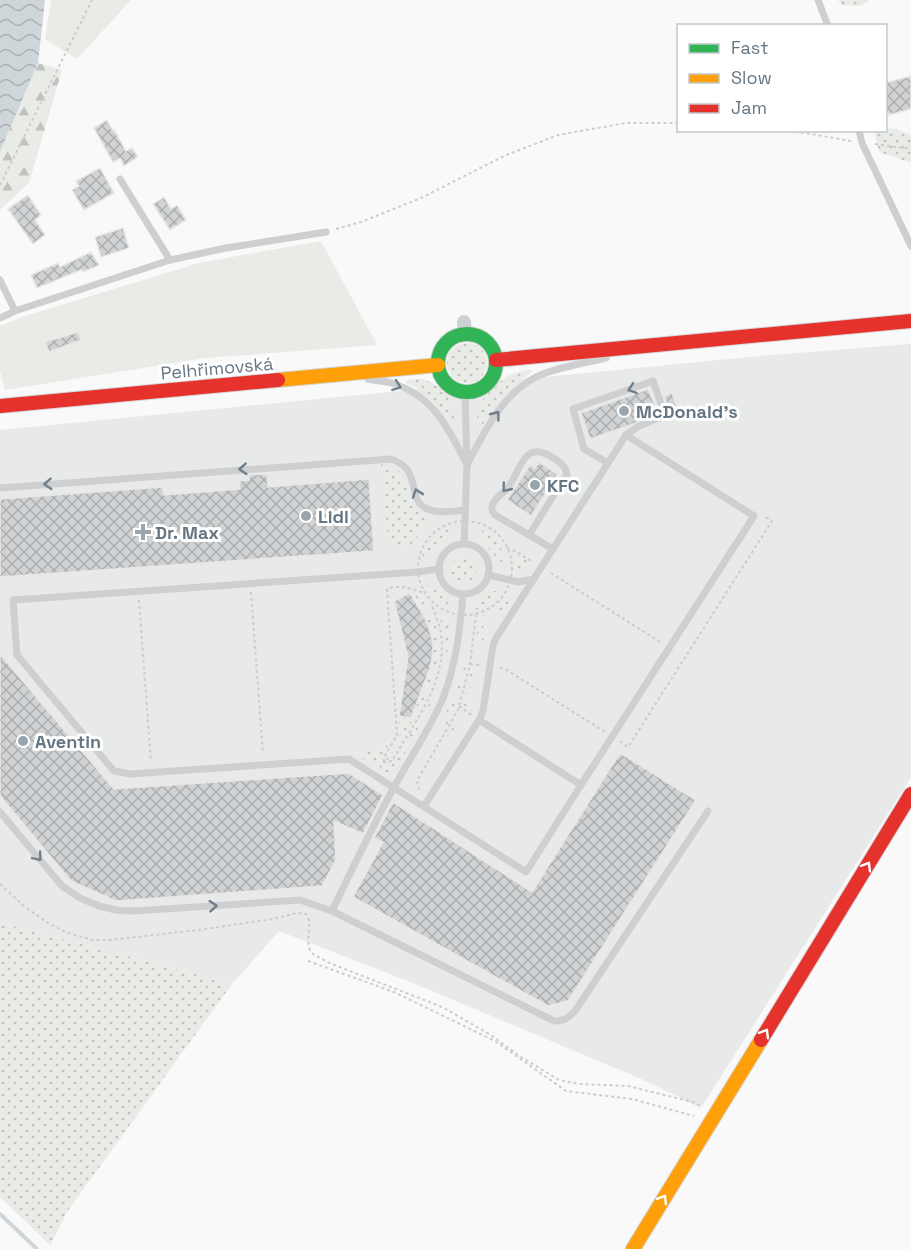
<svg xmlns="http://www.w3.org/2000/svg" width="911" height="1249" font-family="'Space Grotesk',sans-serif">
  <defs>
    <pattern id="grass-dots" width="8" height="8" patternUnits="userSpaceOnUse" patternTransform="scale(1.5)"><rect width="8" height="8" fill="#e8ebe6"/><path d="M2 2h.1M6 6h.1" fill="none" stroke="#c0c3c0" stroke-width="1.8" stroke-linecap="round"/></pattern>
    <pattern id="forest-firs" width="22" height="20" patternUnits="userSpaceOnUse" patternTransform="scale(1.5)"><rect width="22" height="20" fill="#e8ebe6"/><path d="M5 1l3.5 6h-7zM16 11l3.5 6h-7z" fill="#c0c3c0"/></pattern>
    <pattern id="water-waves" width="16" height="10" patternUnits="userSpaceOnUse" patternTransform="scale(1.5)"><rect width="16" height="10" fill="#ced6d9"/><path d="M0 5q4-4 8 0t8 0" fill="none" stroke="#abb2b5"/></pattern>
    <pattern id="building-cross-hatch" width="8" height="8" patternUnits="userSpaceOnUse" patternTransform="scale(1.5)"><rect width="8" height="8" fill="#d0d2d3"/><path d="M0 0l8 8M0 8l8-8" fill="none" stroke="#acafb1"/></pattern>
  </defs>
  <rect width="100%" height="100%" fill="#f9f9f9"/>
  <polygon fill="#e8e9e9" points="911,344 911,777 701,1108 639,1078 413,983 279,931 232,984 6,924 0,920 0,430 760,356"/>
  <g fill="url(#grass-dots)">
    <polygon points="838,0 870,0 860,6 842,5"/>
    <polygon points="886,128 895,129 911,135 911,163 879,152 874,131 886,130"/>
    <circle cx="467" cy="363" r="20"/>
    <path d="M531,369L532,372C511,388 493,404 481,428H478C475,411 480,401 492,389C507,375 511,373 531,369Z"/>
    <path d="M422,379C442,384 455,402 454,422H451L443,411L431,397L425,392L406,383L407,380Z"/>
    <path d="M381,464C394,465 404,473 407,485C410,491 409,499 412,504C416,510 422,515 427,518L425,525L411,545L406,547L392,543L388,540Z"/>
    <path d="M452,527C447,542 435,553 421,559C427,543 436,533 452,527Z"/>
    <path d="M477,528C494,535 504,547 507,566C493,558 484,542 477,528Z"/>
    <polygon points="514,554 516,554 533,564 527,569 516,569 513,555"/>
    <circle cx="464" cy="569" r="13"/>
    <path d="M424,585C438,587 447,595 450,610C437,605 429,597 424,585Z"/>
    <path d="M494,591H500C494,602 486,608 474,610C477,600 483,594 494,591Z"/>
    <path d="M410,592C420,595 424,603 429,612C432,618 437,625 438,633C448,672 408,728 388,760L386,759L400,735L399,716L411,718C422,692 440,660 430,631C426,618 417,606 410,594L394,601L395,599Z"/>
    <path d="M508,592C515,600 507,608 502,616L494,611L478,635L486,641L477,640L473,661L479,618L498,607Z"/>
    <polygon points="438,613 450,618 447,656 434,698 398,766 388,772 382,772 383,769 393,763 429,704 441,676 446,651 445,633"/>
    <polygon points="472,620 468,659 455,709 445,729 447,710 460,678 466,659"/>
    <polygon points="473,667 468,705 476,707 476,713 463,705 471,669"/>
    <polygon points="462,711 473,717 464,713 422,779"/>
    <path d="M393,734L392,739L375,767L363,759L361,754L363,751C377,747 387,751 393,734Z"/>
    <polygon points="0,920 6,924 232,984 67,1212 50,1245 0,1197"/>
  </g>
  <polygon fill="url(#forest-firs)" points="38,63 62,70 29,183 0,210 0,152"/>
  <g fill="#e8ebe6">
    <polygon points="51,0 131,0 77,59 45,39"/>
    <polygon points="321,241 377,345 205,358 5,390 0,371 0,326 22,317 199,263"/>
  </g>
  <polygon fill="url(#water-waves)" points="0,0 45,0 38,63 0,152"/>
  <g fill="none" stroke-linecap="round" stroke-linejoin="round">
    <polyline stroke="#ced6d9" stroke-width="4" points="0,1214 37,1249"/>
  </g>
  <g fill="url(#building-cross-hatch)" stroke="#e8e8e8" stroke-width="1.5">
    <polygon points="911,76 911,109 889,115 885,107 885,83"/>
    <polygon points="107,120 113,131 114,130 126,151 132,148 138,157 124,166 120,158 113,162 94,128"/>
    <polygon points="100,168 114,193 84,210 72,190 79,186 76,181"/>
    <polygon points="28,195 41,215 35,220 45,235 33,244 8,209"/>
    <polygon points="164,197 171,209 177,205 186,220 170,230 153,204"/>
    <polygon points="123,228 129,248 101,257 95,237"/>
    <polygon points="91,252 99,265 83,272 81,270 37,288 31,275 58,263 60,267"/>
    <polygon points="78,332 81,340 49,352 45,342"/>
    <polygon points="648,389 658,412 633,424 590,439 581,413"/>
    <polygon points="672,393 677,407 669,410 664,396"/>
    <polygon points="539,462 558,474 531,516 507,500 530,465 535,468"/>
    <polygon points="260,474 267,475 268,487 369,479 374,551 0,577 0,499 163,487 164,495 240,489 239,481 249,480 249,475"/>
    <polygon points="410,593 426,620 430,631 433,644 433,654 430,668 411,718 399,716 408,657 394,601"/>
    <polygon points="0,654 114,789 349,773 383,795 363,834 334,821 336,860 322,886 116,901 71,881 0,796"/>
    <polygon points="620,753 696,800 568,1001 548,1006 353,897 383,842 374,838 393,802 532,892"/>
  </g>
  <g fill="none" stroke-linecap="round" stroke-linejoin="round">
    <defs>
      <circle id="fast" cx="467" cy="363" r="29"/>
      <g id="slow">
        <polyline points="278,380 438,365"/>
        <polyline points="633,1249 761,1040"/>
      </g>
      <g id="jam">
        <polyline points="496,360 911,321"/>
        <polyline points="0,406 278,380"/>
        <polyline points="761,1040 911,794"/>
      </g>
    </defs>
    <use href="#fast" stroke="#d5d6d7" stroke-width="16"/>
    <use href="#slow" stroke="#d5d6d7" stroke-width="16"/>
    <use href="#jam" stroke="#d5d6d7" stroke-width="16"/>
    <g stroke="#cbcccd" stroke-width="2" stroke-dasharray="3 3" stroke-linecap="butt">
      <polyline points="783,130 811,134 851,141"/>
      <polyline points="875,144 911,149"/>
      <polyline points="0,185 92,0"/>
      <polyline points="336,229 361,222 421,198 504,156 558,135 626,123 678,123"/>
      <circle cx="465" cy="568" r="47"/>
      <polyline points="507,548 517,552 533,562"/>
      <polyline points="551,573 660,642"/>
      <polyline points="251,592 263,754"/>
      <polyline points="139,600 151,762"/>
      <polyline points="470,664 479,665"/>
      <polyline points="500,668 505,669 605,732"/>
      <polyline points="459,706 472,715"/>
      <polyline points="620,741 628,747 772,521 764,516"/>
      <path d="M384,762V757L397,735L387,589C400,584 412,589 424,593"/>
      <path d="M380,768L384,762L392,761C414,723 448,681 441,634C440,624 434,614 432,604"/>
      <polyline points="419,790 417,781 458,710 470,664 476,615"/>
      <path d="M0,884L25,907L45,921L65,932L93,940H110L198,930L273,919L297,913L306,914C315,925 302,943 313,954C317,957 323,959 327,962L442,1007L491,1035L518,1055L559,1080L580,1084L628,1086L693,1102L702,1107"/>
      <polyline points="308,961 394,992 495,1041 566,1091 632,1099 694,1116"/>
    </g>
    <g stroke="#cecfd0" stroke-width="7">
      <polyline points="818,0 828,26"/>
      <polyline points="859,130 862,143 911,246"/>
      <polyline points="120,179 170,260"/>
      <polyline points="0,280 15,311"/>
      <polyline points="0,318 15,311 170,260 226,248 326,232"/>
      <path d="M368,379C376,381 385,381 392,383C434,396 449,429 467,465"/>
      <polyline points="608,463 584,449 573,409 653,381 665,415 639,426 626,435"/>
      <path d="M467,465C484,433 501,396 534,378C553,368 585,363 606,358"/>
      <path d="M0,488L391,459C424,470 405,499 427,509C439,514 453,511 465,510"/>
      <path d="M529,535L567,474C565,465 560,462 552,457C523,439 521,471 507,489C502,494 493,499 492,507C491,511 493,512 495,515L553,549"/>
      <polyline points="464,544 467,465 465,392"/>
      <circle cx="464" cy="569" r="25"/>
      <polyline points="488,575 518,582 534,579"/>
      <polyline points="479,720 483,711 493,646 496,638 626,435 754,516 581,785"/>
      <polyline points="424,806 479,720 581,785 526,872 349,759 130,774 114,771 17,655 13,600 417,572 440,569"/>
      <path d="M0,812L62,886L80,898L99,906L116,910L134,911L300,900L332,911L554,1021C564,1021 568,1018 575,1011L708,811"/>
      <path d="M332,911C352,869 372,828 394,787C410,758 430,729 443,698C456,665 460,629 463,594"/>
    </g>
    <polyline stroke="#cecfd0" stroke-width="14" points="464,322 465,334"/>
    <use href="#fast" stroke="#30b455" stroke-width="14"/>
    <use href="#slow" stroke="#ff9f0a" stroke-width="14"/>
    <use href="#jam" stroke="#e5322d" stroke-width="14"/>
  </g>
  <defs><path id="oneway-chevron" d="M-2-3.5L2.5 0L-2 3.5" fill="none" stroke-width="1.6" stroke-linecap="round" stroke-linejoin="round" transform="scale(1.5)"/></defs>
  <g stroke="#707f8b">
    <use href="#oneway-chevron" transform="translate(397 386) rotate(20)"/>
    <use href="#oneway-chevron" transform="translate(632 389) rotate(161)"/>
    <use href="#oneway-chevron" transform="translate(496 415) rotate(-53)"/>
    <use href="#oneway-chevron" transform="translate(243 469) rotate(176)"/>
    <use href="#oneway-chevron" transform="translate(48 484) rotate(176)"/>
    <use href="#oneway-chevron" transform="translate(506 488) rotate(129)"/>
    <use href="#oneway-chevron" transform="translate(417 493) rotate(-109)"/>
    <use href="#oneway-chevron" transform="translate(38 857) rotate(50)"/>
    <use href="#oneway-chevron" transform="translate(213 906) rotate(-4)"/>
  </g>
  <g stroke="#fff">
    <use href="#oneway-chevron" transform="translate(867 866) rotate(-59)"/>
    <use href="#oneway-chevron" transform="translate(765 1033) rotate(-59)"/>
    <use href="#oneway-chevron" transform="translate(663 1199) rotate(-59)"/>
  </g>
  <g fill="#99a4ac" stroke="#fff" stroke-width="2">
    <circle cx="624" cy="411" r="6"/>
    <circle cx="535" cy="485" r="6"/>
    <circle cx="306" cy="516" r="6"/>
    <path d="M140 523h6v6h6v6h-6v6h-6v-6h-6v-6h6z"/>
    <circle cx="23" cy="741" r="6"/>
  </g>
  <g text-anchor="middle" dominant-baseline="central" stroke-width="6" stroke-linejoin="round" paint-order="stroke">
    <g font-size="18" fill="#657683" stroke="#fff">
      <text transform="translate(217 368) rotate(-5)">Pelhřimovská</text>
    </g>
    <g font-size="18" font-weight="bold" fill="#657683" stroke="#fff" text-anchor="start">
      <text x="636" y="411">McDonald's</text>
      <text x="547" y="485">KFC</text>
      <text x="318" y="516">Lidl</text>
      <text x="155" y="532">Dr. Max</text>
      <text x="35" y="741">Aventin</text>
    </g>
  </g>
  <rect x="677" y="24" width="210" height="108" fill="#ffffff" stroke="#c1c8cd" stroke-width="1.5"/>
  <rect x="689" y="44" width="30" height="9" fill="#30b455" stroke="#c1c8cd" stroke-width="1.5"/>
  <text x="731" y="54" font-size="18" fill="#657683">Fast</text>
  <rect x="689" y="74" width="30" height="9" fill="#ff9f0a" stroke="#c1c8cd" stroke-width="1.5"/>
  <text x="731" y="84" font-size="18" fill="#657683">Slow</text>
  <rect x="689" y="104" width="30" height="9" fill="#e5322d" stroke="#c1c8cd" stroke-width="1.5"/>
  <text x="731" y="114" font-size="18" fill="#657683">Jam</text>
</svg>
